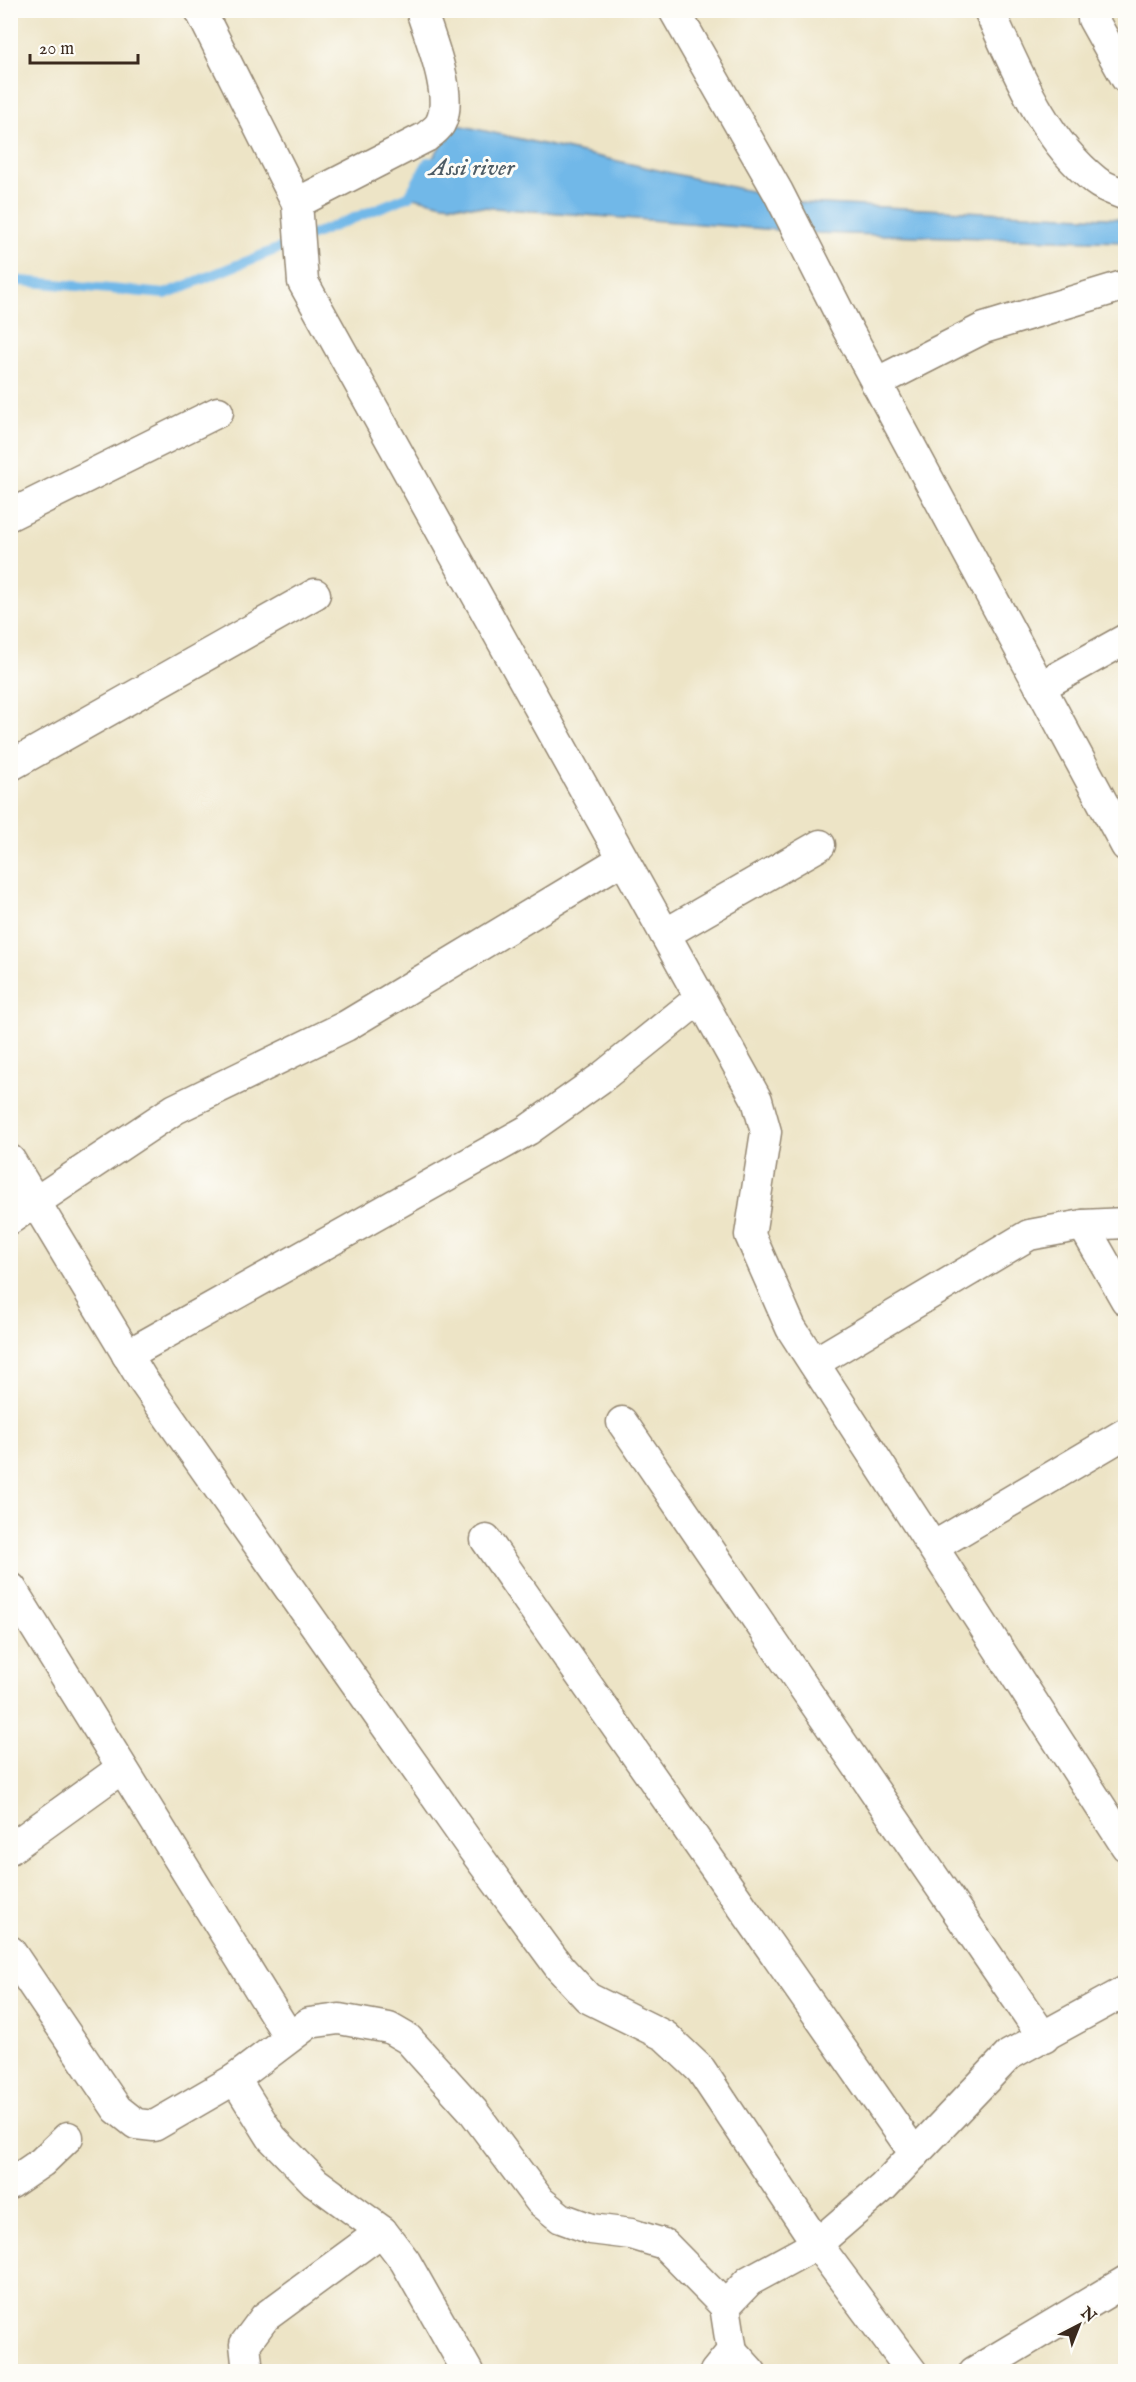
<svg xmlns="http://www.w3.org/2000/svg" width="1136" height="2382" font-family="'IM FELL English',serif">
  <rect width="100%" height="100%" fill="#fdfcf7"/>
  <filter id="ink" filterUnits="userSpaceOnUse"><feTurbulence type="fractalNoise" baseFrequency=".0167" numOctaves="2"/><feDisplacementMap in="SourceGraphic" scale="12" xChannelSelector="R" yChannelSelector="G"/><feConvolveMatrix kernelMatrix="1 2 1 2 8 2 1 2 1" color-interpolation-filters="sRGB"/></filter>
  <filter id="wash" filterUnits="userSpaceOnUse"><feTurbulence type="fractalNoise" baseFrequency=".008" numOctaves="4" result="noise"/><feDisplacementMap in="SourceGraphic" scale="24" xChannelSelector="R" yChannelSelector="G"/><feGaussianBlur stdDeviation="1.35" result="paint"/><feColorMatrix in="noise" values="0 0 0 0 0 0 0 0 0 0 0 0 0 0 0 0 0 1.4 0 .05"/><feComposite in="paint" operator="in"/></filter>
  <g filter="url(#wash)">
    <rect width="100%" height="100%" fill="#ede4c6"/>
    <polygon fill="#71b8e8" stroke="#567183" stroke-width="1.5" points="454,124 803,203 1125,219 1125,242 816,233 443,204 409,196"/>
    <g fill="none" stroke-linecap="round" stroke-linejoin="round">
      <polyline stroke="#71b8e8" stroke-width="10" points="10,280 165,294 409,196 428,162 444,164"/>
    </g>
  </g>
  <g filter="url(#ink)">
    <g fill="none" stroke-linecap="round" stroke-linejoin="round">
      <defs>
        <g id="street">
          <polyline points="200,10 297,203 303,282 757,1100 766,1132 750,1235 791,1328 1126,1846"/>
          <polyline points="674,10 778,192 848,330 1126,846"/>
          <path d="M989,10C1017,71 1043,139 1096,181C1105,188 1116,191 1126,195"/>
          <polyline points="1093,19 1126,78"/>
          <path d="M297,203L426,137C431,133 437,129 440,124C455,97 430,39 421,10"/>
          <polyline points="876,383 984,328 1126,285"/>
          <polyline points="10,515 218,412"/>
          <polyline points="1040,687 1126,639"/>
          <polyline points="10,766 315,594"/>
          <polyline points="665,934 820,845"/>
          <polyline points="10,1160 142,1379 472,1848 560,1968 588,1998 665,2036 701,2070 817,2244 912,2372"/>
          <polyline points="10,1219 175,1109 346,1026 623,859"/>
          <polyline points="1083,1225 1126,1300"/>
          <polyline points="127,1355 528,1130 601,1078 700,998"/>
          <polyline points="814,1363 1029,1235 1083,1225 1126,1223"/>
          <polyline points="622,1422 1044,2038"/>
          <polyline points="486,1540 915,2154"/>
          <polyline points="933,1547 1126,1433"/>
          <polyline points="11,1588 289,2037"/>
          <polyline points="10,1849 122,1768"/>
          <polyline points="10,1951 117,2109 136,2124 154,2126 235,2079 309,2023 339,2019 389,2028 408,2039 473,2111 540,2201 561,2218 591,2229 631,2234 664,2244 725,2306"/>
          <polyline points="235,2079 272,2138 315,2182 382,2231 405,2261 468,2372"/>
          <polyline points="10,2184 42,2162 68,2137"/>
          <polyline points="732,2351 751,2372"/>
          <polyline points="248,2372 245,2344 265,2317 382,2231"/>
          <polyline points="715,2372 732,2351 725,2306 749,2281 817,2244 883,2187 1009,2055 1126,1991"/>
          <polyline points="974,2372 1126,2281"/>
        </g>
      </defs>
      <use href="#street" stroke="#948772" stroke-width="33"/>
      <use href="#street" stroke="#fff" stroke-width="30"/>
    </g>
  </g>
  <g text-anchor="middle" dominant-baseline="central" stroke-width="6" stroke-linejoin="round" paint-order="stroke">
    <g font-size="24" font-style="italic" fill="#4e5c65" stroke="#fdfcf7">
      <text x="472" y="168">Assi river</text>
    </g>
  </g>
  <rect width="1136" height="2382" fill="none" stroke="#fdfcf7" stroke-width="36"/>
  <g transform="translate(1079 2325) rotate(42)" stroke="#fdfcf7" stroke-width="4.5" paint-order="stroke">
  <path d="M0-4.5L10 22L0 15L-10 22Z" fill="#3b2a1e"/>
  <text y="-9" font-size="16" font-weight="bold" text-anchor="middle" fill="#3b2a1e">N</text>
  </g>
  <path d="M30 54v9h108v-9" fill="none" stroke="#3b2a1e" stroke-width="3"/>
  <text x="39" y="54" font-size="18" fill="#3b2a1e" stroke="#fdfcf7" stroke-width="4.5" paint-order="stroke">20 m</text>
</svg>
